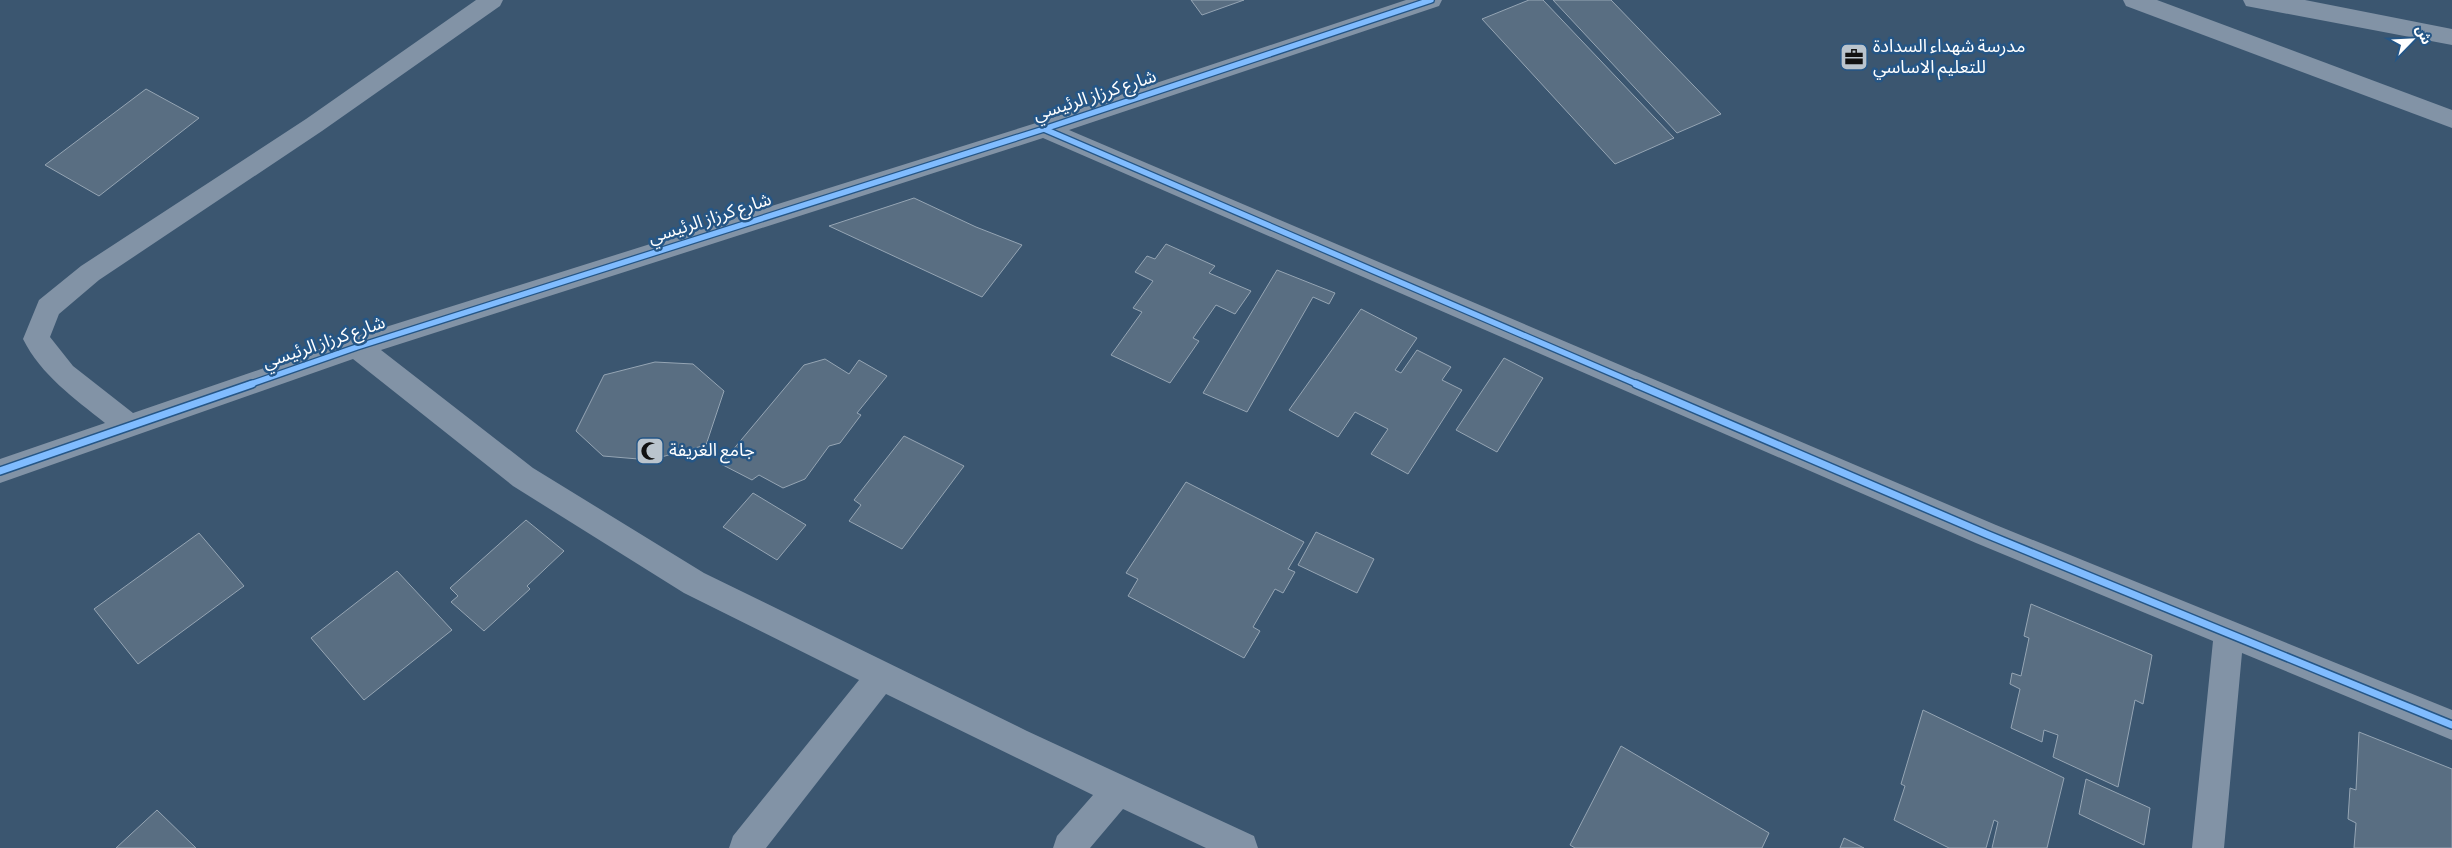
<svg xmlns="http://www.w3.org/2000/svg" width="2452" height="848" font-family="'Alegreya Sans','Noto Sans Arabic',sans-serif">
  <rect width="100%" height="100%" fill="#3b5670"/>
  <g fill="#596e82" stroke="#95a5b4">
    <polygon points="1191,0 1244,0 1202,15"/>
    <polygon points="1529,0 1543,0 1674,138 1615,164 1482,19"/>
    <polygon points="1553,0 1611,0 1721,114 1677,133"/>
    <polygon points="146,89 199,118 99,196 45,165"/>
    <polygon points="914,198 976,227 1022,245 982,297 829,226"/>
    <polygon points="1166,244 1215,266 1209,273 1251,291 1235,314 1216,305 1193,338 1199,341 1170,383 1111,355 1142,312 1133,308 1153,281 1135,272 1147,256 1155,259"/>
    <polygon points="1277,270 1335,293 1329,304 1313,297 1247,412 1203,393"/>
    <polygon points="1361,309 1417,338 1395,370 1401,373 1417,350 1451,367 1442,380 1462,390 1408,474 1371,454 1388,429 1355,412 1338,437 1289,410"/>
    <polygon points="1504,358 1543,378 1497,452 1456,430"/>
    <polygon points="825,359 849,374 859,360 887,376 857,413 861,415 840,443 829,446 805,479 783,488 759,475 752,480 721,464 804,365"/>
    <polygon points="655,362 693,364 724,391 706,445 650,460 603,456 576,431 604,375"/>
    <polygon points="904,436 964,466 902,549 849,521 861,505 854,500"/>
    <polygon points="1186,482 1304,542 1288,569 1295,572 1283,593 1275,589 1253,627 1260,631 1244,658 1128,596 1138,579 1126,573"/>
    <polygon points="753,493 806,525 777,560 723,527"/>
    <polygon points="526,520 564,551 527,586 530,589 484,631 451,602 458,596 450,588"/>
    <polygon points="1316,532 1374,559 1357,593 1298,565"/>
    <polygon points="199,533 244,586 138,664 94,609"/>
    <polygon points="397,571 452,630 364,700 311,638"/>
    <polygon points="2031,604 2152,655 2143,704 2135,700 2118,787 2053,757 2058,735 2044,730 2042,742 2011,728 2020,689 2010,684 2012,673 2021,676 2029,638 2024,636"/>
    <polygon points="1923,710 2064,778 2047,848 1992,848 1998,822 1994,820 1986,848 1949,848 1894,820 1905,786 1901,784"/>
    <polygon points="2359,732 2452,769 2452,848 2354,848 2356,823 2348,819 2350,788 2356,790"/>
    <polygon points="1621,746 1769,833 1762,848 1575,848 1570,845"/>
    <polygon points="2086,779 2150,808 2144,845 2079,814"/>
    <polygon points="157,810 196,848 116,848"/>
    <polygon points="1844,838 1864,848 1840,848"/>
  </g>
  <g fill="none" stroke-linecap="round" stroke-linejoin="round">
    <g fill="#8293a6" fill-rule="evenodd">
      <path d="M476,0H503L500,6L322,131L99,280L59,314L50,337L73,366L133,413L357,336L1036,123L1406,0H1442L1439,6L1069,130L1996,525L2452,710V740L2242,653L2224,848H2192L2213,641L1976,543L1043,138L381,350L533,468L704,573L1027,731L1254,836L1258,848H1206L1123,809L1090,848H1053L1057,836L1093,795L886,694L766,848H729L733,836L859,680L684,593L513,486L353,359L0,483V459L105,423C74,398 41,375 23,339L39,300L81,266L306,119Z"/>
      <polygon points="2123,0 2157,0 2452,110 2452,128 2126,6"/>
      <polygon points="2243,0 2305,0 2452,29 2452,45 2246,6"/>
    </g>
    <defs>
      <g id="cycleway-far1">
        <polyline points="1044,129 1639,385"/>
        <polyline points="248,385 357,347 1044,129 1431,0"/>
      </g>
      <g id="cycleway">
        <polyline points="1636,384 1986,534 2452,725"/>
        <polyline points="0,471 252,384"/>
      </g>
    </defs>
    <use href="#cycleway-far1" stroke="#255686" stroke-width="8"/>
    <use href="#cycleway" stroke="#255686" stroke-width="10"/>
    <use href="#cycleway-far1" stroke="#80bcff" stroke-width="5.5"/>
    <use href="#cycleway" stroke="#80bcff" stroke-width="7"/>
  </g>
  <defs>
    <symbol id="office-square" viewBox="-11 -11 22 22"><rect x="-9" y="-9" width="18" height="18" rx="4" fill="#bac4cd" stroke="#255686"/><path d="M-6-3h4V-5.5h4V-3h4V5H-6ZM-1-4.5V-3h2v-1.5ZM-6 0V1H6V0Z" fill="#111"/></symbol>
    <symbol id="mosque-square" viewBox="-11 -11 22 22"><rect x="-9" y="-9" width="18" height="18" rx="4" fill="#bac4cd" stroke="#255686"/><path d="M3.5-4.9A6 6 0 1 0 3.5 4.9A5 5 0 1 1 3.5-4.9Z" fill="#111"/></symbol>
  </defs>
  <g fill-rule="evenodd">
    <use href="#office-square" x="1838" y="41" width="32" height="32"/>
    <use href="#mosque-square" x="634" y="435" width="32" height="32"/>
  </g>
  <g text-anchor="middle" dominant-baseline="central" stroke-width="5" stroke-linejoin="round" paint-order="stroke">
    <g font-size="18" fill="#fff" stroke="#255686" text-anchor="start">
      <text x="1873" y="47">مدرسة شهداء السدادة<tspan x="1873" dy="21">للتعليم الاساسي</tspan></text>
      <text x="669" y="451">جامع الغريفة</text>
    </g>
    <g font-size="18" fill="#fff" stroke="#255686">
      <text transform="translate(1095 96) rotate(-18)">شارع كرزاز الرئيسي</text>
      <text transform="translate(710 219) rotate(-18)">شارع كرزاز الرئيسي</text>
      <text transform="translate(324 343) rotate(-19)">شارع كرزاز الرئيسي</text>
    </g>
  </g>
  <g transform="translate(2412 40) rotate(66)" stroke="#255686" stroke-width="4" paint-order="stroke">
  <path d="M0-4L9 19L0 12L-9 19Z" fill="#ffffff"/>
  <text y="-8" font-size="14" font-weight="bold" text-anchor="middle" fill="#ffffff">ش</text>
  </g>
</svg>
